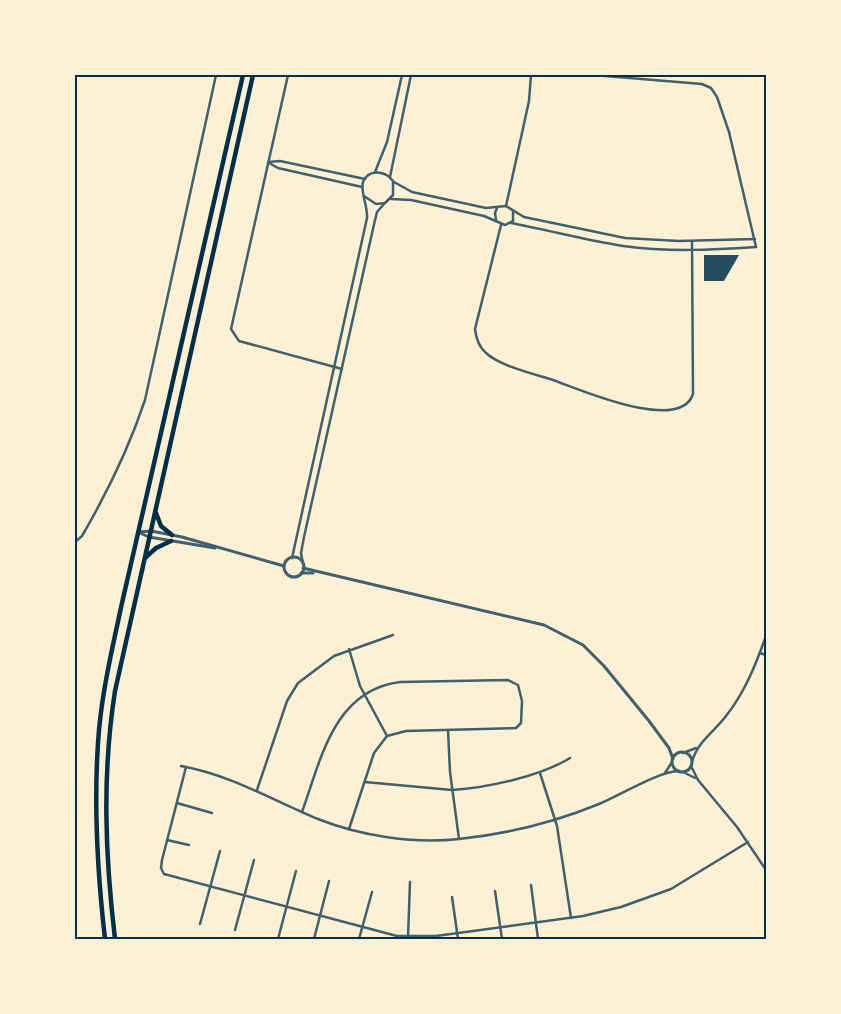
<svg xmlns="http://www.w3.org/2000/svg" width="841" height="1014" font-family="'Archivo Narrow',sans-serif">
  <rect width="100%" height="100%" fill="#fdf0d5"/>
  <polygon fill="#264d5e" points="704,255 739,255 724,281 704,281"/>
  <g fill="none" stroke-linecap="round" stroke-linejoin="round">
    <g stroke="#3f606c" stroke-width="2.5">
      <polyline points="288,75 231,329 239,341 342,369"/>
      <polyline points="268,162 280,161 365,179"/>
      <polyline points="269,163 278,168 362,187"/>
      <polyline points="375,172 387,142 402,75"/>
      <polyline points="390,177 411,75"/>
      <polyline points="394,182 412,192 486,208 506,206 524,217 625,238 679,241 755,239"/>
      <polyline points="391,199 411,200 484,216 505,225 513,221 513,211"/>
      <polyline points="506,206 529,101 531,75"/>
      <polyline points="496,220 495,213 497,208"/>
      <path d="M511,223C548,230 585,240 623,246C667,252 712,250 756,247L729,132L717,97L711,88L702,84L593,75"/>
      <path d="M501,225L475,329C476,338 479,347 486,353C500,366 534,374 553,380C579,389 680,434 693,394L692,242"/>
      <path d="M75,542L82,536C107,493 129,448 145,400L216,75"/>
      <path d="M292,558L367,218C368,207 360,191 363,182C369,168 386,171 393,181V195L385,203L376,204L364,196"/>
      <polyline points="303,564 301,553 304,537 375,220 377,212 384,204"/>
      <polyline points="349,649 360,686 387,736"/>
      <polyline points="760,653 766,655"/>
      <polyline points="448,730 450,772 459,839"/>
      <polyline points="683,753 696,748"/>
      <path d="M692,762C697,742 714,732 726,716C745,692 756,664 766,636"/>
      <path d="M181,766C231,775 272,800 318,819C361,836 413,844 459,839C507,834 555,822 599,804C619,796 659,771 679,771"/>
      <polyline points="691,766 698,780 737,827 766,870"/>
      <polyline points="186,767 162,860 161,868 164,874 397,936 436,936 583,916 621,907 671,889 748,842"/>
      <polyline points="683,772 695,778"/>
      <polyline points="540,773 557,826 571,918"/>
      <polyline points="665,773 672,762"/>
      <path d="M365,782L452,790C487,788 541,776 570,758"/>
      <polyline points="257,790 287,701 298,683 334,656 393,635"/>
      <polyline points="177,803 212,813"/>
      <path d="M302,812C321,759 334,690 400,682L508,680L518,685L522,701L521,723L516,728L406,731L387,736L374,753L349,829"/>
      <polyline points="167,840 189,845"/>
      <polyline points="531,885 538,939"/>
      <polyline points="495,891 502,939"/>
      <polyline points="452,897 458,939"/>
      <polyline points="200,924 220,851"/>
      <polyline points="235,930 254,860"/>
      <polyline points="408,937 410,882"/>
      <polyline points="278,939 296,871"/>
      <polyline points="314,939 329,881"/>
      <polyline points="359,939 372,892"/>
    </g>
    <g stroke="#3f606c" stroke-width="3">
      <polyline points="139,532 151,531 182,537 284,566"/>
      <polyline points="140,533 149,537 215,548"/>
      <circle cx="294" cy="567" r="10"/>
      <polyline points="303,568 544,625 583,645 604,666 649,721 669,748 673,759"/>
      <polyline points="301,573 313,573"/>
      <circle cx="682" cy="762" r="10"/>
    </g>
    <g stroke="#003049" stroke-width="4.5">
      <polyline points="156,513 161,526 172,535"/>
      <polyline points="146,557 156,548 171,541"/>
      <path d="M105,939C97,869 93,800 99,730C103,687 113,645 122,603L243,75"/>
      <path d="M115,939C105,855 102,774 115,691L253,75"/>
    </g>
  </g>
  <rect width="841" height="1014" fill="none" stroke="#fdf0d5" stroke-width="152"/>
  <rect x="76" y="76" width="689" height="862" fill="none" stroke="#003049" stroke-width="2"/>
</svg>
